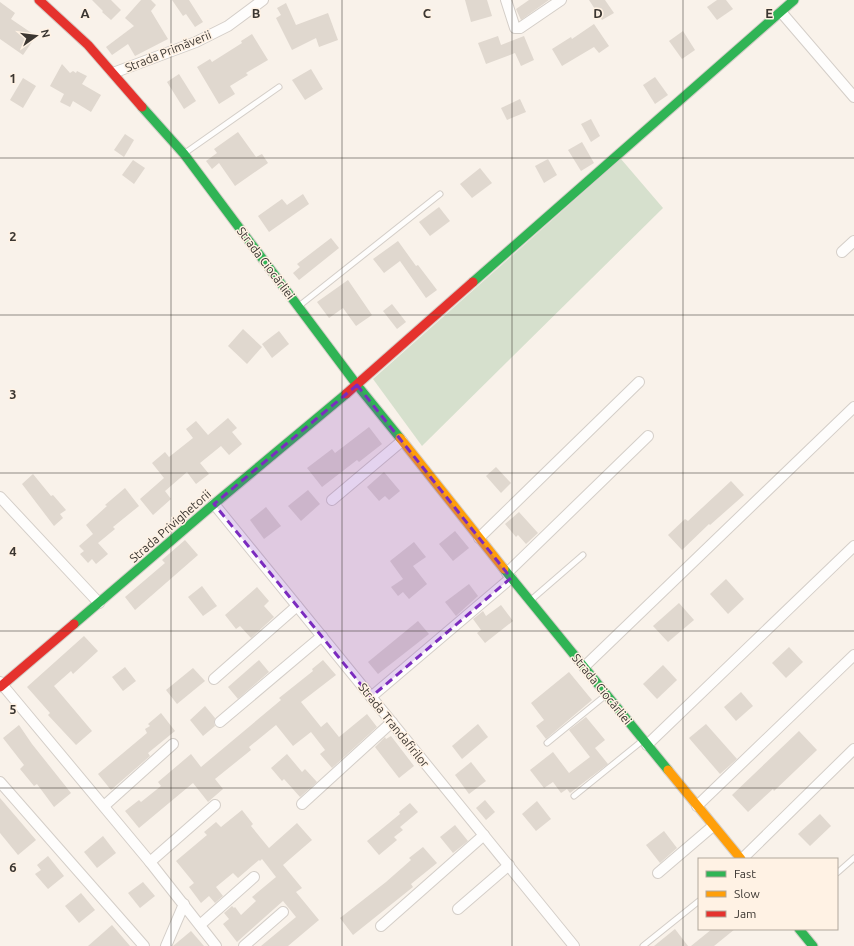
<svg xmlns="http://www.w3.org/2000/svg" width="854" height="946" font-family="Ubuntu,sans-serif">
  <rect width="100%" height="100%" fill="#f9f2ea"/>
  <polygon fill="#d6e0cd" points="621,159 663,208 422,446 373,379"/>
  <g fill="#e0d8cf">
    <polygon points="92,0 111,0 121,10 111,20 102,12 103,11"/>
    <polygon points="141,0 151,0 156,5 151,11 168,39 135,56 128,44 112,55 106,47 134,26 125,18"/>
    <polygon points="172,0 189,0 203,22 195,27 186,14 183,16"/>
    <polygon points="465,0 487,0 492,16 471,22"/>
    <polygon points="529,0 549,0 521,20 516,9"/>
    <polygon points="589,0 605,0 614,13 602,20"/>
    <polygon points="717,0 726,0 733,9 717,20 707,7"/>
    <polygon points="0,2 15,13 11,19 36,36 23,55 0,39"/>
    <polygon points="286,3 296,25 328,13 338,40 319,47 316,38 292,50 276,18 281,15 277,8"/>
    <polygon points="594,24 609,46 599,53 594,47 562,66 552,49 571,37 572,39"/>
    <polygon points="683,31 695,50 682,59 669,41"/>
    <polygon points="252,34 268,60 246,73 248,75 230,86 235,94 219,104 197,67 210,59 212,62 242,43 241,41"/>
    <polygon points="498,36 501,45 524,36 534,60 521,66 515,53 486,64 478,43"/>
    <polygon points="62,64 70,73 73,71 76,73 77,71 87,76 82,84 101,95 91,112 73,101 70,107 60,102 64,94 50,86"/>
    <polygon points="311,69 323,89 305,100 292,80"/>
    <polygon points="179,74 196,101 184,109 167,82"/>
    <polygon points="655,77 668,95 655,104 643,85"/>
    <polygon points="23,78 36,86 23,108 10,100"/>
    <polygon points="520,99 526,112 507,120 501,108"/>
    <polygon points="591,119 600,136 591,142 581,124"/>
    <polygon points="238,132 256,157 262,154 268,163 235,186 219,163 212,169 206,161 217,153 214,149"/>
    <polygon points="125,134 134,140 124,157 114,150"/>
    <polygon points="582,142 594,163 581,171 568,150"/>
    <polygon points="548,159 557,175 544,183 535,166"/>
    <polygon points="133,160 145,168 134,184 122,175"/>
    <polygon points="480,168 492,183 472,198 460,184"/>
    <polygon points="303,194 309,204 269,232 258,216 282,199 287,205"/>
    <polygon points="439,207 450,221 430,236 419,222"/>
    <polygon points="331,238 339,248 299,280 293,273 300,267 297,264"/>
    <polygon points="398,241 416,266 418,265 437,290 426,298 400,261 384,273 373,259"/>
    <polygon points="348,280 372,315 356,326 343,308 329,318 317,302"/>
    <polygon points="392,304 406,322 397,329 383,311"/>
    <polygon points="243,329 262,347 247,364 228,346"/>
    <polygon points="279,331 289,344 272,358 262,344"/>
    <polygon points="228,418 237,428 232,432 242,444 229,455 221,446 200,463 209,474 196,484 187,472 165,491 171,499 153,515 140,499 164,478 152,463 165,452 169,457 193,438 186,429 196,421 208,435"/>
    <polygon points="369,427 382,444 359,462 357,460 322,487 307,468 332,449 335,453"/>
    <polygon points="496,467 511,483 501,493 486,476"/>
    <polygon points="384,472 400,491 389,500 385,496 379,501 367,487"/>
    <polygon points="33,474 51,496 53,495 66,510 60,514 63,518 54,526 22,484"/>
    <polygon points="731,481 744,495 710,525 709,524 682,550 668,535 685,519 688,521"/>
    <polygon points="125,488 139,506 113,527 115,529 98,543 108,554 96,564 92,559 88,563 80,554 84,551 79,546 93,534 86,525 107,506 105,505"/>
    <polygon points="308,490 320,504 301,521 288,506"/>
    <polygon points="266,507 281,526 264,539 250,520"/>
    <polygon points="519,512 538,533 526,544 518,535 516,537 505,524"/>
    <polygon points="455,531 469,548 453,561 439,544"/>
    <polygon points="185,540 198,555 135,610 125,597 165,563 162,560"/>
    <polygon points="414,542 426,557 413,566 427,584 409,599 403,592 398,596 391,587 403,579 390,561"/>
    <polygon points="726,579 744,599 728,614 710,594"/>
    <polygon points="469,584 478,596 456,616 445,602"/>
    <polygon points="202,586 217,606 203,616 188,597"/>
    <polygon points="257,587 269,601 264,606 274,617 251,638 240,626 236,629 225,615"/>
    <polygon points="679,603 694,620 668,642 653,626"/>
    <polygon points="501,605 513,621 485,643 477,633 481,630 473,619 483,611 486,616"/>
    <polygon points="418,621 429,634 378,674 368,662"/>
    <polygon points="84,636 98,651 73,674 71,671 54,686 92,731 76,745 48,715 50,713 27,687"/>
    <polygon points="789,647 803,662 786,678 772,663"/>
    <polygon points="259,660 269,672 238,699 228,687"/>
    <polygon points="323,660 336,675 301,702 321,727 327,722 339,737 367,714 377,727 332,768 320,754 325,750 311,732 293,746 276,725 249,747 251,750 215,779 223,789 208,802 193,783 139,828 125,811 139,800 141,802 161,786 158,782 191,754 201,767 281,700 279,698 313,671 312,669"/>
    <polygon points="663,665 677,680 657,699 643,684"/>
    <polygon points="125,667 136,681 123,691 112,677"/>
    <polygon points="193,668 205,681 177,704 166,690"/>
    <polygon points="569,672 592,700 546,739 536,726 544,720 531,703"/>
    <polygon points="741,692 753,706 736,721 724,707"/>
    <polygon points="205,706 215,718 214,723 215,726 203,736 190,720"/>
    <polygon points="161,713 175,731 148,753 150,756 111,790 98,774 147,733 145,729 150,726 148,724"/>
    <polygon points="586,717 605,740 595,748 608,764 570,793 567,789 561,793 553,782 544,788 530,770 553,752 569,773 590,757 569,730"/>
    <polygon points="478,724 488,737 462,759 452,746"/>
    <polygon points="706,724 737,759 720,774 689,738"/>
    <polygon points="19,725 32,744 71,793 54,807 37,784 34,786 20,769 24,765 3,738"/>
    <polygon points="799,731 817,750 774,791 773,789 748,812 732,795"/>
    <polygon points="391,736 414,766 399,778 375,747 385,737 386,739"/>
    <polygon points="287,754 302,772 305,769 317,782 300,797 284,779 282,781 271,768"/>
    <polygon points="471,762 486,781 469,794 455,775"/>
    <polygon points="0,798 36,840 18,855 0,833"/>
    <polygon points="485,800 495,812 486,820 476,808"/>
    <polygon points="537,801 551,819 536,831 522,814"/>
    <polygon points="410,803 418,812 400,827 403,830 394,837 397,840 379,855 367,841 400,814 399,812"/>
    <polygon points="242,810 253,824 251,826 269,848 297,823 312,840 283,865 302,888 296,892 319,920 288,946 261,946 296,917 283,901 237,942 223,924 229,919 224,913 232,906 234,908 235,907 241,915 256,901 252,897 276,877 262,859 260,861 259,860 238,878 233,873 216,887 223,896 215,903 209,896 201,903 189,887 194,883 176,861 207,835 204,832 216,822 221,827"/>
    <polygon points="820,814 831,826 810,846 798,834"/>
    <polygon points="455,825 468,841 453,853 440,837"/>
    <polygon points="664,831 677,848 660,863 646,845"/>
    <polygon points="103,836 116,853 97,868 84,852"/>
    <polygon points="423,847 437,863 411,884 413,887 353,935 340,918 386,882 411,860 409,858"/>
    <polygon points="48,856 64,876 48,889 35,874 41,870 37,865"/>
    <polygon points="143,882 155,896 140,908 128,893"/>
    <polygon points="81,893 95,910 79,923 65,906"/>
    <polygon points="112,925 130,946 88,946"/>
    <polygon points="675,929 688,946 654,946"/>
    <polygon points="712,929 735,929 714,946 691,946"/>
    <polygon points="191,931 204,946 173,946"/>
  </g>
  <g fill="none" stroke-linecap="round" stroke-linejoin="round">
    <defs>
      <g id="lane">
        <polyline points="185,153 279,87"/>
        <polyline points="299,306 440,194"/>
        <polyline points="531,600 583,555"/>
        <polyline points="547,743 606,695"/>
        <polyline points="574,796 642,741"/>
        <polyline points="837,873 854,858"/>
        <polyline points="643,946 699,901"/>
      </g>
      <g id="street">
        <polyline points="506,0 515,28 520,28 561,0"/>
        <polyline points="781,12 854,97"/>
        <polyline points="113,73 196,42 228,26 263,0"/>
        <polyline points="842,252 854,241"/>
        <polyline points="0,497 99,603"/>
        <polyline points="332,500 402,441"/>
        <polyline points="214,504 574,946"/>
        <polyline points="479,538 639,382"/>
        <polyline points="507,573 648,436"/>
        <polyline points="584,667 854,407"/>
        <polyline points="214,679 297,606"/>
        <polyline points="0,682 150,862 216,946"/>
        <polyline points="371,697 511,578"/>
        <polyline points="220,722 322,636"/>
        <polyline points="647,745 854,546"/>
        <polyline points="0,782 144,946"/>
        <polyline points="302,804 392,722"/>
        <polyline points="104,806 173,744"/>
        <polyline points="697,806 854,655"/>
        <polyline points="742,859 854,749"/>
        <polyline points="150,862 215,805"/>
        <polyline points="658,873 713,826"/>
        <polyline points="458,909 509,865"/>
        <polyline points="200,925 254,877"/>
        <polyline points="381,926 484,835"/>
        <polyline points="166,946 184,904"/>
        <polyline points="244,946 283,912"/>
      </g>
      <g id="fast">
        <polyline points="142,107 184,154 357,385 400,438"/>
        <polyline points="473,282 794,0"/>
        <polyline points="504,569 668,770"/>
        <polyline points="74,624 214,504 346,394"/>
        <polyline points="799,929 813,946"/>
      </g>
      <g id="slow">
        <polyline points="400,438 504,569"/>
        <polyline points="668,770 741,859"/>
      </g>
      <g id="jam">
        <polyline points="39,0 88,45 142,107"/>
        <polyline points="346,394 473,282"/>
        <polyline points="0,687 74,624"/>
      </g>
    </defs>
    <use href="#lane" stroke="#d4cec8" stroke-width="7"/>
    <use href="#street" stroke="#d4cec8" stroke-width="12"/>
    <use href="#fast" stroke="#d4cec8" stroke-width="11"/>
    <use href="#slow" stroke="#d4cec8" stroke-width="11"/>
    <use href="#jam" stroke="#d4cec8" stroke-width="11"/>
    <use href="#lane" stroke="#fefdfc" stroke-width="5"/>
    <use href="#street" stroke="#fefdfc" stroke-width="10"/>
    <use href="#fast" stroke="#30b455" stroke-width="9"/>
    <use href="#slow" stroke="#ff9f0a" stroke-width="9"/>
    <use href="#jam" stroke="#e5322d" stroke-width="9"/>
  </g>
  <path fill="#7b2cbf" fill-opacity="0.2" stroke="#7b2cbf" stroke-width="3" stroke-dasharray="8 5" stroke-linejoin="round" d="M357,385L511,578L371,697L214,504Z"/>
  <path fill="none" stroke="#3b3631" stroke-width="1" stroke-opacity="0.55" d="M171,0V946M342,0V946M512,0V946M683,0V946M0,158H854M0,315H854M0,473H854M0,631H854M0,788H854"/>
  <g text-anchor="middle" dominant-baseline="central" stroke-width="3" stroke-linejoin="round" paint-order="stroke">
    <g font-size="12" fill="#3b3631" stroke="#fff2e4">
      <text transform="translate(168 51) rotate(-22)">Strada Primăverii</text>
      <text transform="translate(266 263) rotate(53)">Strada Ciocârliei</text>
      <text transform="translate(170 526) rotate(-41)">Strada Privighetorii</text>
      <text transform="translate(602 689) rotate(51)">Strada Ciocârliei</text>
      <text transform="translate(394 725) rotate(51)">Strada Trandafirilor</text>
    </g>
  </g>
  <g font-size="13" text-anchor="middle" font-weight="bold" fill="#3b3631" stroke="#fff2e4" stroke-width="3" stroke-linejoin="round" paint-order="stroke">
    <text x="85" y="18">A</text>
    <text x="256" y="18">B</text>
    <text x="427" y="18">C</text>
    <text x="598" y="18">D</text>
    <text x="769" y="18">E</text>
    <text x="13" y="83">1</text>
    <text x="13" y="241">2</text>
    <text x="13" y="399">3</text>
    <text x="13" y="556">4</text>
    <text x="13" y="714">5</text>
    <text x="13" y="872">6</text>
  </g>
  <rect x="698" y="858" width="140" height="72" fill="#fff2e4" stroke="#b1a79c"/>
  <rect x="706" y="871" width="20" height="6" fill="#30b455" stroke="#b1a79c"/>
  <text x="734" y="878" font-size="12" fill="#3b3631">Fast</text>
  <rect x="706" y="891" width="20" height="6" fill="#ff9f0a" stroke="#b1a79c"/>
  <text x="734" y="898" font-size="12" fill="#3b3631">Slow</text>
  <rect x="706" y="911" width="20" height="6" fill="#e5322d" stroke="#b1a79c"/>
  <text x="734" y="918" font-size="12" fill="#3b3631">Jam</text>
  <g transform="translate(36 36) rotate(76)" stroke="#fff2e4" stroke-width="3" paint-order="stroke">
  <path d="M0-3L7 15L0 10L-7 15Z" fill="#3b3631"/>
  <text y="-6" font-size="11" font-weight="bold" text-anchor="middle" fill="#3b3631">N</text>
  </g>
</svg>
